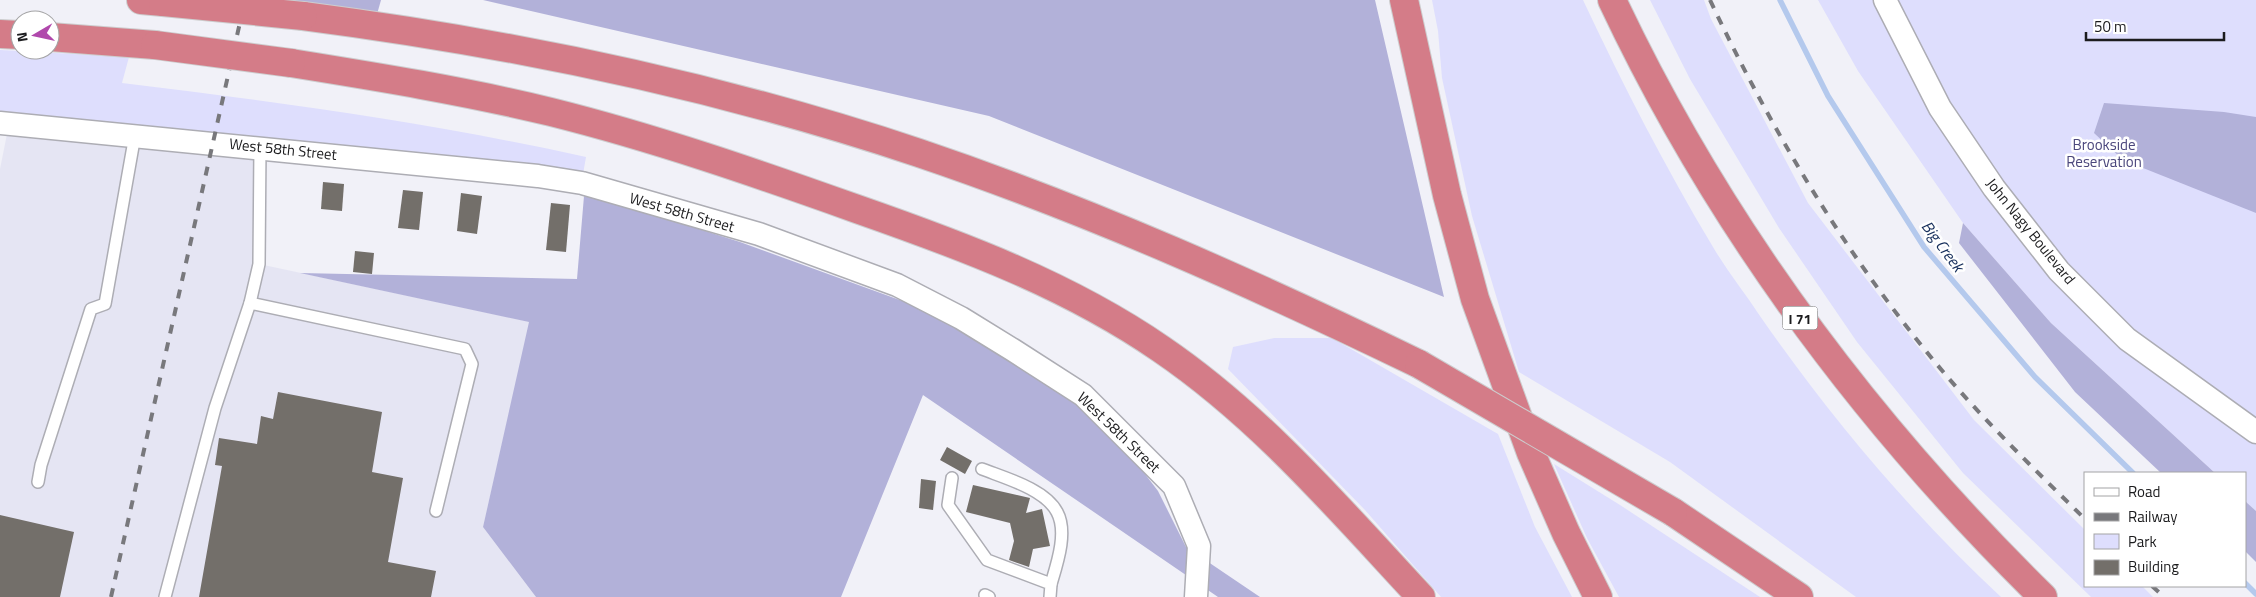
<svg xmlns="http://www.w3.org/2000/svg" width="2256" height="597" font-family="'Titillium Web',sans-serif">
  <rect width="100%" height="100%" fill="#f1f1f8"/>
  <polygon fill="#e5e5f3" points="9,124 260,147 259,264 530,322 483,527 536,597 0,597 0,169"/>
  <g fill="#dedefd">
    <path d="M1432,0H1583C1623,85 1665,167 1713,247C1727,271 1745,293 1760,316C1830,417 1911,513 2001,597H1856L1670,462L1519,372L1472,216L1442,78L1438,31Z"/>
    <polygon points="1650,0 1704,0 1711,19 1808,203 1974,420 2085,530 2085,586 2142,586 2153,597 2091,597 1963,473 1857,342 1779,228 1690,79"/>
    <polygon points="1818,0 2256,0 2256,511 2245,501 2245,473 2215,473 2051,323 1963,223 1858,71"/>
    <path d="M0,50L129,57L122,83C278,102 433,123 586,157L583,174L0,117Z"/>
    <polygon points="1274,338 1332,338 1498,434 1535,527 1572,597 1441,597 1365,510 1228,369 1233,347"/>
    <polygon points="1554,464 1620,505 1760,597 1619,597 1587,538"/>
  </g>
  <g fill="#b2b1d9">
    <polygon points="141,0 381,0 374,25"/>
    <polygon points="483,0 1375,0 1444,297 989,116"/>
    <polygon points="2104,103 2224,112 2256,117 2256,213 2123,160 2094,133"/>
    <polygon points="584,196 642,211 740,242 919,307 977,338 1060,392 1097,420 1132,457 1158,491 1186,547 1260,597 1218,597 923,395 841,597 536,597 483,527 529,322 300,273 577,279"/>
    <polygon points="1963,223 2051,323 2215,473 2161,473 2075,392 1959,243"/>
    <polygon points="2245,501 2256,511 2256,562 2245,551"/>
  </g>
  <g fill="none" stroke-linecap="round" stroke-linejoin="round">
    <g stroke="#b4c9ed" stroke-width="5.5">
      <polyline points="1780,0 1828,96 1924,247 2035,377 2133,473"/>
      <polyline points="2245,583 2256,594"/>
    </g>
  </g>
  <g fill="#736f6a">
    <polygon points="323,182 344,184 342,211 321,209"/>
    <polygon points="403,190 423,192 419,230 398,228"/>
    <polygon points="461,193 482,196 477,234 457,231"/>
    <polygon points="551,203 570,205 566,252 546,250"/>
    <polygon points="355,251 374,253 372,274 353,272"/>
    <polygon points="278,392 382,412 372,472 403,478 388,562 436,571 431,597 199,597 222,466 215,465 219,438 257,444 261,416 273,419"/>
    <polygon points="947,447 972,461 965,474 940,460"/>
    <polygon points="921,479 936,481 933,510 919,508"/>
    <polygon points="973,485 1030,498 1026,513 1042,509 1050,546 1033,549 1029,567 1009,560 1014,541 1010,523 966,512"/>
    <polygon points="0,515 74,532 60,597 0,597"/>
  </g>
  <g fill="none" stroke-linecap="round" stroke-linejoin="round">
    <defs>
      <g id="lane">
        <polyline points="250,303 465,349 472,364 436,511"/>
        <path d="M982,469C1005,478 1045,489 1057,512C1068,532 1057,564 1051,584"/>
        <polyline points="952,478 948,505 987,560 1051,584 1050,597"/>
        <polyline points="38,482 41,465 91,309 105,304 135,135"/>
        <polyline points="985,595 989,597"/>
        <polyline points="165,597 215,408 250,303 259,264 260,147"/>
      </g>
      <g id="street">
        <polyline points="1885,0 1940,108 1994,188 2059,271 2127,339 2256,432"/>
        <polyline points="0,123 538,176 582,183 759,234 897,285 961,318 1013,350 1083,395 1174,486 1199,546 1196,597"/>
      </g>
      <g id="highway">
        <polyline points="141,0 163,2"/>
        <polyline points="1404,0 1447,195 1475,299 1531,453 1566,533 1598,597"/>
        <path d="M1612,0C1718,225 1866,423 2043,597"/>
        <path d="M303,16C512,43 719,86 919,153C1091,211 1256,285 1419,364"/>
        <polyline points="0,34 20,35"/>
        <polyline points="50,37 155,45"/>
        <path d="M291,63C378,77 465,91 551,112C655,138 756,173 857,209C963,246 1068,285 1161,349C1261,417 1339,509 1421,597"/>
        <polyline points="1673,512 1799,597"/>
      </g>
    </defs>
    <use href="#lane" stroke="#adadb4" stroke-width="14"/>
    <use href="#street" stroke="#adadb4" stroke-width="25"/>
    <use href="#highway" stroke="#cdcdce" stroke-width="30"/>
    <use href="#lane" stroke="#fff" stroke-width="11"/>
    <use href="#street" stroke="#fff" stroke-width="22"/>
    <use href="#highway" stroke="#d47c88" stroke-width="28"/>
    <g stroke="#78787c" stroke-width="4" stroke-dasharray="9 9" stroke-linecap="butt">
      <path d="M1710,0C1769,125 1839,244 1926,351C1974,411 2030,465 2085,519"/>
      <polyline points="2152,586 2164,597"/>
      <polyline points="111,597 245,0"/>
    </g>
    <defs>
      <g id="highway-bridge">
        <polyline points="163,2 303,16"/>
        <polyline points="155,45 291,63"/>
        <polyline points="1419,364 1673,512"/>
      </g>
    </defs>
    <use href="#highway-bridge" stroke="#cdcdce" stroke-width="30" stroke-linecap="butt"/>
    <use href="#highway-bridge" stroke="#d47c88" stroke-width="28"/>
  </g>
  <g text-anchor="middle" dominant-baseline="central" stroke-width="5" stroke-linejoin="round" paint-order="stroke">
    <rect fill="#fff" stroke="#606062" stroke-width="1" x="1782.5" y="306.5" width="35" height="23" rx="4"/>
    <g font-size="14" font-weight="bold" fill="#1c1c1e">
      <text x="1800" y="318">I 71</text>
    </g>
    <g font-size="15" fill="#4b477c" stroke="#fff">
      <text x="2104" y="144">Brookside<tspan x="2104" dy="17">Reservation</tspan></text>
    </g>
    <g font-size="15" fill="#1c1c1e" stroke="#fff">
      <text transform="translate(283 149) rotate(6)">West 58th Street</text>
      <text transform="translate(682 212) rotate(16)">West 58th Street</text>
      <text transform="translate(2031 231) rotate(51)">John Nagy Boulevard</text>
      <text transform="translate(1119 432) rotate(44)">West 58th Street</text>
    </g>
    <g font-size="16" font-style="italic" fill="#162e5b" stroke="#fff">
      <text transform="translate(1943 246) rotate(53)">Big Creek</text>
    </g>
  </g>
  <rect x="2084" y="472" width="162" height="115" fill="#ffffff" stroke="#a4a4a5"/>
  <rect x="2094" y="488" width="25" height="8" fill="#ffffff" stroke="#a4a4a5"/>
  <text x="2128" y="497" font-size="15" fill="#1c1c1e">Road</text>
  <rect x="2094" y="513" width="25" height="8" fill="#78787c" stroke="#a4a4a5"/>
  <text x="2128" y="522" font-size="15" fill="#1c1c1e">Railway</text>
  <rect x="2094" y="534" width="25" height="15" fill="#dedefd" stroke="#a4a4a5"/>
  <text x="2128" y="547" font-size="15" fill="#1c1c1e">Park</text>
  <rect x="2094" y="560" width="25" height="15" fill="#736f6a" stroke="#a4a4a5"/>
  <text x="2128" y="572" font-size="15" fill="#1c1c1e">Building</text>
  <g transform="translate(35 35) rotate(261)"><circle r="24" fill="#ffffff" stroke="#a4a4a5"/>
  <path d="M0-4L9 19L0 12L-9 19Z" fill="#b048ac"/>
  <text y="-8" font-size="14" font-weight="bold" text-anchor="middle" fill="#1c1c1e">N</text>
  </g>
  <path d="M2086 32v8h138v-8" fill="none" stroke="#1c1c1e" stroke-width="2.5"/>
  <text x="2094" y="32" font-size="15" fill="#1c1c1e" stroke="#ffffff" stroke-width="4" paint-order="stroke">50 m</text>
</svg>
